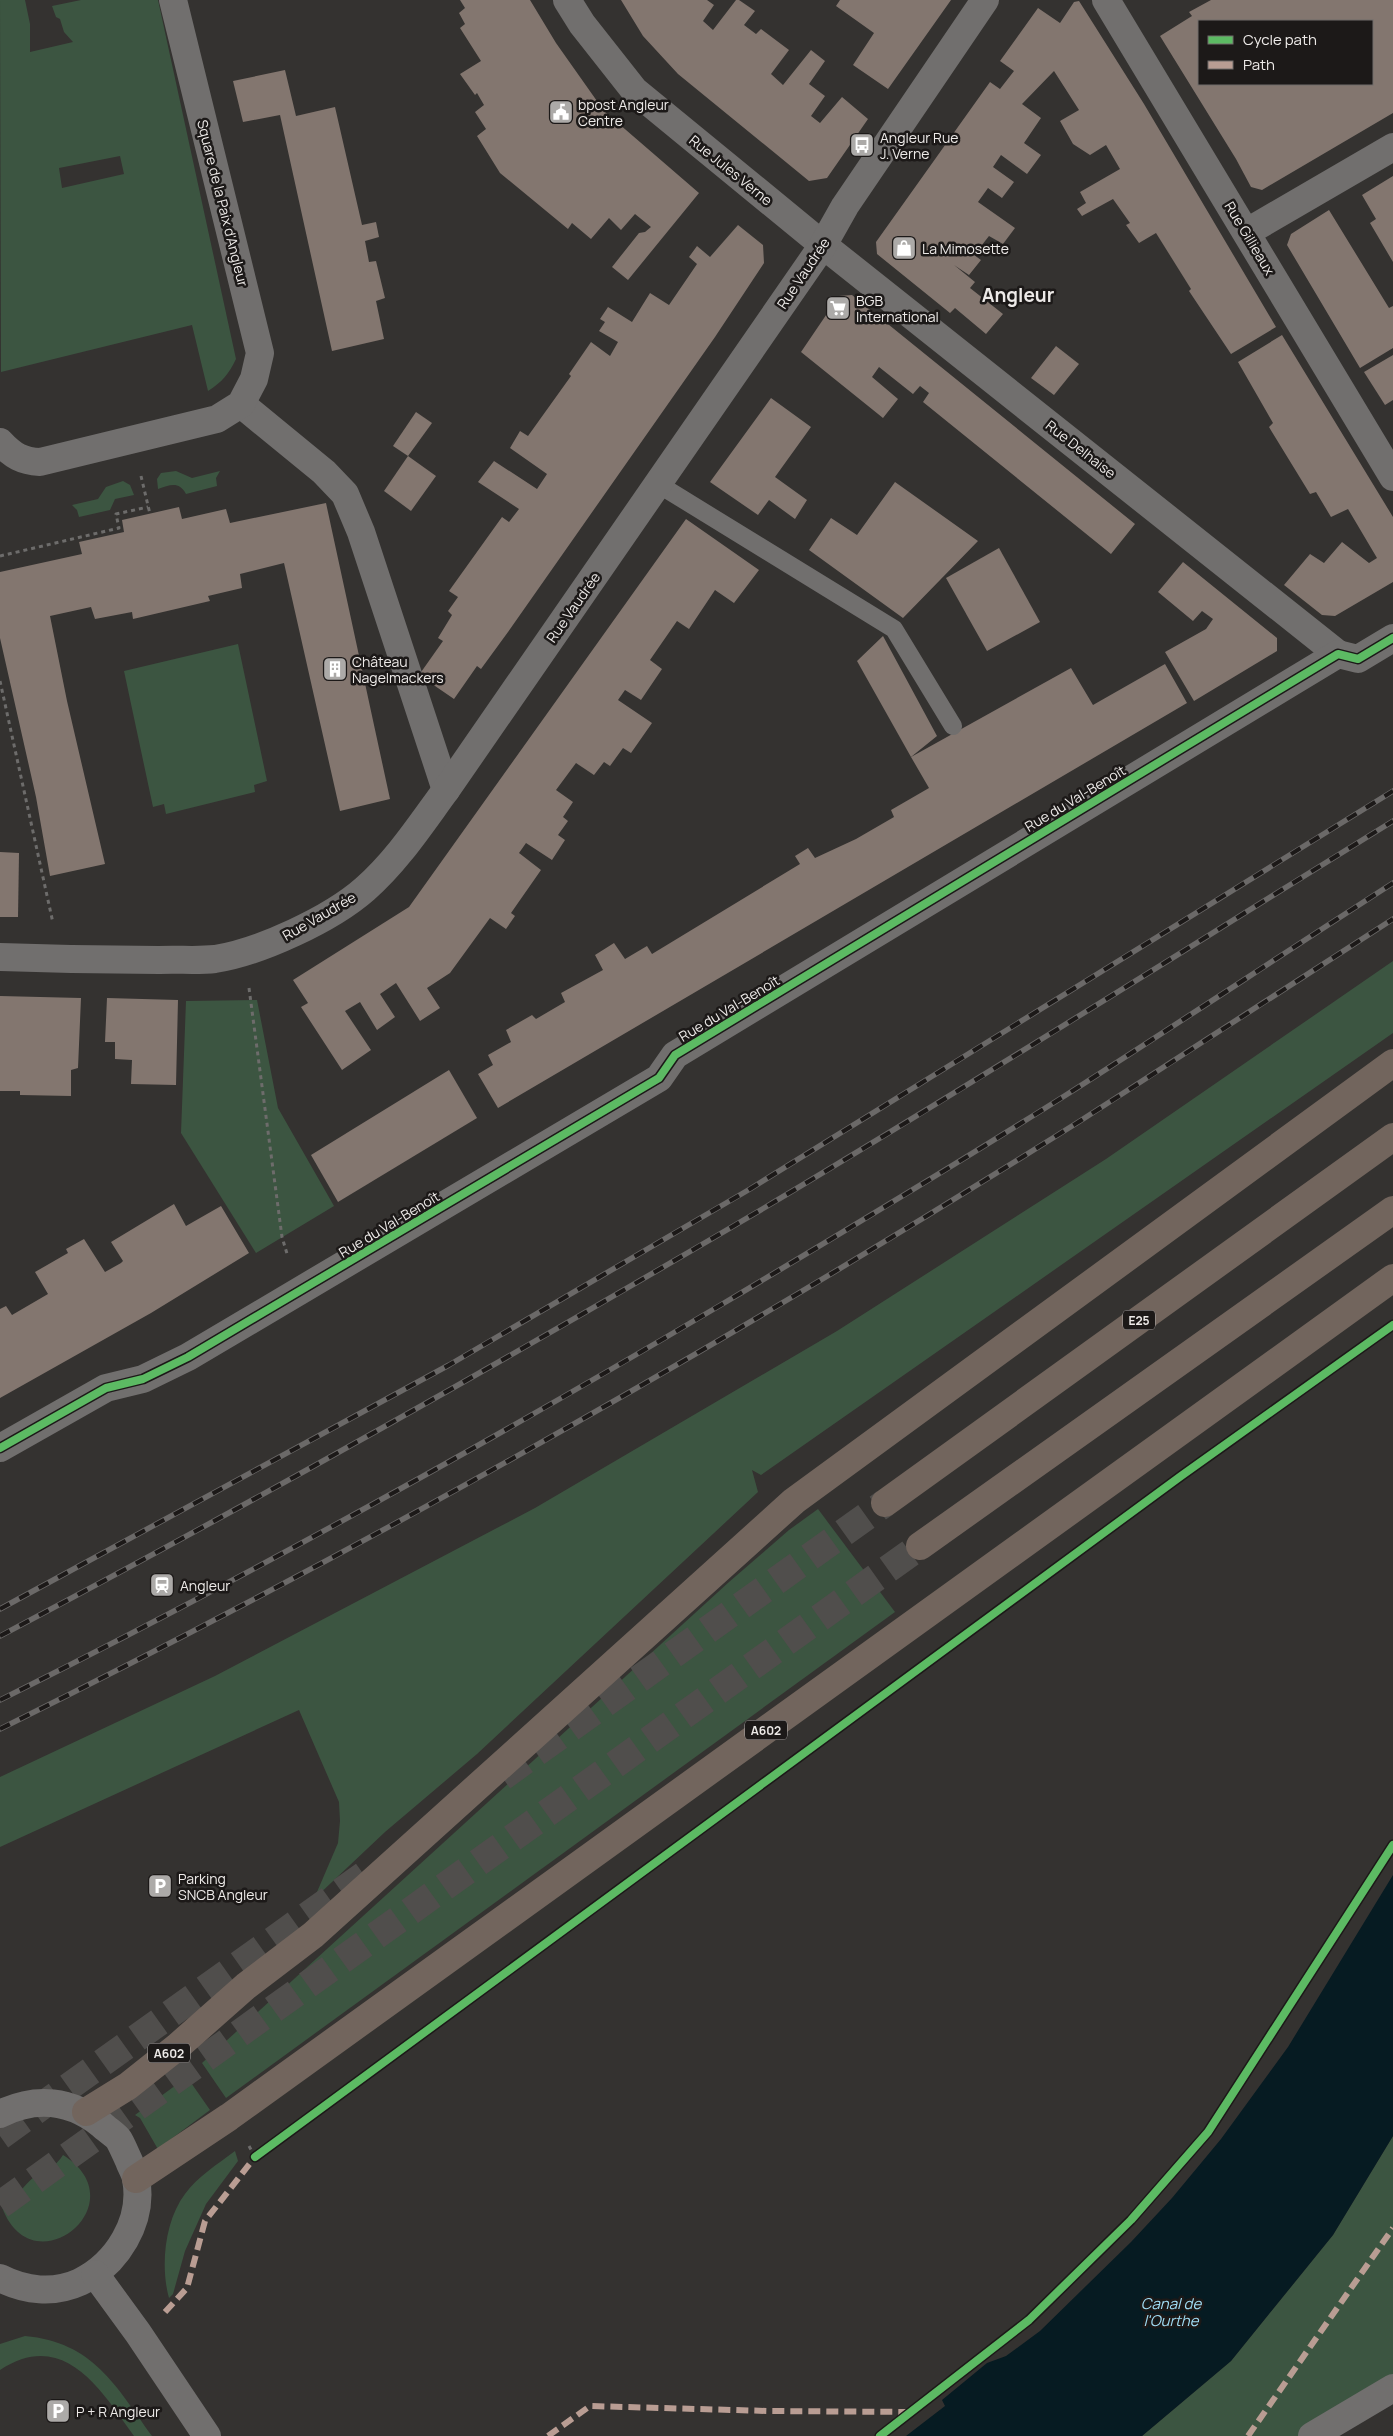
<svg xmlns="http://www.w3.org/2000/svg" width="1393" height="2436" font-family="Manrope,sans-serif">
  <rect width="100%" height="100%" fill="#343230"/>
  <g fill="#3c5541" fill-rule="evenodd">
    <path d="M0,0H25L30,24V52L73,42L64,32L60,19L56,17L52,6L81,0H158L236,359C229,374 222,382 208,391L192,325L1,372ZM120,156L124,174L62,188L59,168Z"/>
    <path d="M176,471L192,478L220,471L216,478L217,486L186,494C179,481 170,485 158,489L157,479L161,473Z"/>
    <polygon points="123,481 130,485 134,495 115,499 110,510 79,517 77,510 72,505 98,499 106,487"/>
    <polygon points="238,644 267,781 254,785 255,792 166,814 164,804 153,807 124,671"/>
    <polygon points="1393,961 1393,1033 761,1475 752,1470 758,1492 477,1754 385,1832 314,1899 338,1843 340,1821 339,1802 299,1710 0,1847 0,1777 215,1676 535,1508 837,1331 1106,1159"/>
    <polygon points="257,1000 278,1108 334,1206 256,1253 181,1133 186,1001"/>
    <polygon points="818,1509 895,1612 226,2098 202,2063 729,1582 789,1530"/>
    <polygon points="187,2077 210,2110 167,2142 159,2151 140,2118 135,2115"/>
    <polygon points="1393,2136 1393,2382 1302,2436 1142,2436 1231,2361 1333,2235"/>
    <path d="M235,2151L238,2161L206,2204L185,2251L173,2294L169,2298C160,2266 165,2220 185,2194C198,2176 218,2164 235,2151Z"/>
    <path d="M63,2155C140,2203 32,2290 2,2207C16,2201 22,2186 34,2177C45,2170 56,2167 63,2155Z"/>
    <path d="M25,2336C93,2342 116,2386 152,2436H134C101,2390 64,2328 0,2370V2344Z"/>
  </g>
  <polygon fill="#061b22" points="1393,1875 1393,2136 1333,2235 1231,2361 1142,2436 906,2436 945,2406 942,2400 987,2363 1006,2356 1040,2331 1131,2242 1172,2198 1221,2139 1288,2047"/>
  <g fill="#83766f" fill-rule="evenodd">
    <polygon points="460,0 530,0 556,43 604,111 699,193 628,280 612,267 639,233 645,232 651,227 635,214 621,230 609,218 591,239 572,223 568,229 500,173 477,136 486,129 475,112 484,105 477,93 475,95 460,74 481,61 460,28 465,24 459,13 465,8"/>
    <polygon points="621,0 707,0 714,5 703,21 713,30 736,0 739,0 755,11 744,25 756,34 761,29 789,50 771,74 783,85 811,50 825,61 809,84 825,96 811,116 820,123 842,97 868,119 827,178 809,181 678,74 643,36"/>
    <polygon points="840,0 951,0 888,89 853,65 874,33 836,6"/>
    <path d="M1211,0H1393V113L1262,190L1251,187L1236,159L1160,36L1192,16L1189,12ZM1199,21H1372V84H1199Z"/>
    <polygon points="1079,1 1144,104 1276,327 1231,354 1189,291 1191,289 1156,233 1139,243 1126,225 1130,223 1113,199 1082,216 1077,209 1086,203 1080,192 1120,169 1106,145 1090,155 1073,144 1060,121 1079,110 1054,71 1022,104 1041,118 1024,143 1041,155 1027,174 1001,155 993,167 1014,182 1002,198 988,188 978,202 1015,228 1003,244 989,236 974,255 981,260 969,275 954,265 975,282 970,288 1003,314 986,334 955,308 950,313 877,254 876,242 990,82 1000,89 1014,71 1000,61 1038,8 1060,23 1074,2"/>
    <polygon points="285,70 296,116 335,107 362,225 376,222 379,237 365,241 369,262 376,261 385,298 376,301 384,339 332,351 280,115 243,122 233,81"/>
    <polygon points="1393,176 1393,262 1370,223 1376,219 1362,195"/>
    <polygon points="1329,210 1389,308 1393,306 1393,348 1360,368 1287,245 1291,234"/>
    <polygon points="738,225 763,245 764,263 715,337 508,632 481,669 477,666 454,699 419,675 443,641 438,638 452,615 448,611 458,597 449,591 502,517 509,522 519,509 478,482 494,461 537,489 547,474 510,448 520,431 528,436 571,376 569,374 591,342 610,356 618,342 599,331 605,322 600,319 608,307 632,322 650,293 669,305 697,264 689,257 697,246 710,257"/>
    <polygon points="852,295 1135,524 1111,554 923,402 929,393 920,386 913,394 879,367 872,377 898,399 883,418 801,352 839,296"/>
    <polygon points="1282,335 1393,517 1393,582 1335,616 1322,615 1284,585 1310,554 1324,563 1342,542 1369,563 1377,558 1348,509 1331,517 1316,492 1310,494 1269,427 1273,423 1238,362"/>
    <polygon points="1056,346 1079,364 1054,395 1031,378"/>
    <polygon points="1393,355 1393,400 1385,405 1364,372"/>
    <polygon points="771,398 811,427 775,477 807,500 795,519 769,500 758,515 710,482"/>
    <polygon points="416,412 432,423 408,456 393,446"/>
    <polygon points="408,456 436,476 411,511 384,491"/>
    <polygon points="895,482 978,541 903,618 809,550 831,518 857,535"/>
    <polygon points="326,503 390,799 340,811 284,563 240,574 242,588 208,596 210,601 133,619 132,612 95,619 91,607 50,616 67,701 105,864 50,876 36,797 0,638 0,572 82,554 79,542 124,532 122,520 179,507 182,519 226,509 230,523"/>
    <polygon points="686,519 759,570 734,603 715,590 689,629 677,621 650,660 662,669 641,700 625,690 618,700 652,723 631,753 623,748 610,766 604,762 594,775 576,763 556,790 573,802 563,817 568,821 558,835 565,840 552,860 526,843 519,853 541,870 511,913 515,916 506,929 490,918 450,973 427,988 440,1008 420,1021 396,983 380,994 395,1017 377,1030 360,1002 345,1011 371,1050 342,1070 301,1007 308,1003 293,980 409,907"/>
    <polygon points="999,548 1040,622 987,651 946,578"/>
    <polygon points="1183,562 1277,638 1277,651 1194,701 1165,652 1206,629 1213,619 1202,611 1193,621 1158,592"/>
    <polygon points="883,636 937,736 911,757 1071,668 1093,705 1165,664 1187,703 498,1108 478,1074 493,1065 488,1055 511,1042 506,1030 532,1015 536,1019 565,1002 561,993 603,970 595,955 614,943 625,959 647,946 652,954 800,864 795,856 808,848 815,858 856,839 894,817 891,810 929,788 911,757 857,661"/>
    <polygon points="0,852 19,853 18,917 0,917"/>
    <polygon points="0,996 81,998 78,1068 71,1070 71,1096 20,1095 20,1091 0,1091"/>
    <polygon points="107,998 178,1000 176,1085 131,1084 132,1060 115,1059 115,1042 105,1042"/>
    <polygon points="449,1070 477,1118 338,1202 311,1155"/>
    <polygon points="174,1204 186,1226 221,1206 249,1253 151,1313 0,1398 0,1309 6,1306 12,1315 48,1294 35,1272 68,1253 66,1249 84,1239 105,1272 121,1263 123,1261 111,1242"/>
  </g>
  <g fill="none" stroke-linecap="round" stroke-linejoin="round">
    <g stroke="#504e4c" stroke-width="28" stroke-dasharray="28 14" stroke-linecap="butt">
      <polyline points="502,1777 885,1503"/>
      <polyline points="0,2136 367,1873"/>
      <polyline points="0,2205 920,1546"/>
    </g>
    <g stroke="#6d6c6b" stroke-width="3" stroke-dasharray="4 4" stroke-linecap="butt">
      <polyline points="141,476 150,514"/>
      <polyline points="0,556 119,528 116,514 148,507"/>
      <polyline points="0,681 53,923"/>
      <polyline points="249,988 282,1237 288,1257"/>
      <polyline points="249,2146 255,2157"/>
    </g>
    <polyline stroke="#716f6e" stroke-width="18" points="658,484 894,629 953,726"/>
    <g stroke="#716f6e" stroke-width="28">
      <polyline points="567,0 582,24 634,90 823,245 1338,654"/>
      <polyline points="1106,0 1393,477"/>
      <polyline points="1247,232 1393,147"/>
      <polyline points="241,404 324,472 345,494 361,532 446,790"/>
      <path d="M0,442C13,456 22,461 40,462L217,419L241,404L254,379L260,353L173,0"/>
      <path d="M0,957C53,959 106,960 159,960C177,959 197,961 215,959C260,952 331,919 365,889C397,861 421,824 446,790L823,245L845,206L985,0"/>
      <polyline points="0,1448 106,1388 143,1379 188,1357 659,1078 675,1055 1285,686 1338,654 1358,659 1393,638"/>
      <polyline points="1312,2436 1393,2388"/>
    </g>
    <g stroke="#716f6e" stroke-width="28">
      <path d="M0,2114C36,2096 71,2100 102,2125C107,2130 116,2135 119,2140C123,2147 126,2155 129,2161C131,2167 135,2173 136,2179C144,2221 117,2264 80,2282C54,2294 25,2291 0,2278"/>
      <polyline points="95,2274 138,2333 207,2436"/>
    </g>
    <g stroke="#72655d" stroke-width="28">
      <polyline points="885,1503 1393,1137"/>
      <polyline points="920,1546 1393,1210"/>
      <polyline points="86,2112 128,2086 177,2047 246,1986 313,1935 794,1501 1393,1063"/>
      <polyline points="136,2179 229,2117 1393,1278"/>
    </g>
    <defs>
      <g id="rail">
        <polyline points="0,1609 449,1365 750,1189 1393,791"/>
        <path d="M0,1636C258,1500 513,1356 764,1208C976,1082 1184,950 1393,821"/>
        <path d="M0,1700C245,1578 484,1445 719,1306C835,1237 952,1167 1066,1095C1176,1025 1284,953 1393,883"/>
        <path d="M0,1729C370,1546 730,1341 1080,1121C1185,1054 1289,986 1393,919"/>
      </g>
    </defs>
    <use href="#rail" stroke="#6b6968" stroke-width="5.5"/>
    <use href="#rail" stroke="#1c1918" stroke-width="4" stroke-dasharray="11" stroke-linecap="butt"/>
    <g stroke="#b99d93" stroke-width="6" stroke-dasharray="12 6" stroke-linecap="butt">
      <polyline points="165,2312 187,2288 205,2221 255,2157"/>
      <polyline points="548,2436 590,2406 768,2411 911,2412"/>
      <polyline points="1248,2436 1393,2228"/>
    </g>
    <defs>
      <g id="cycleway">
        <polyline points="0,1448 106,1388 143,1379 188,1357 659,1078 675,1055 1285,686 1338,654 1358,659 1393,638"/>
        <polyline points="255,2157 1181,1476 1393,1325"/>
        <polyline points="880,2436 1029,2320 1131,2220 1208,2132 1393,1845"/>
      </g>
    </defs>
    <use href="#cycleway" stroke="#1c1918" stroke-width="11"/>
    <use href="#cycleway" stroke="#5cba63" stroke-width="8"/>
  </g>
  <defs>
    <symbol id="civic-square" viewBox="-11 -11 22 22"><rect x="-9" y="-9" width="18" height="18" rx="4" fill="#acaaa8" stroke="#1c1918"/><path d="M-.6-6.5H3V-4.5H.6V-3L4-1V1h2V6H-6V1h2V-1L-.6-3ZM-1.2 2.5V6h2.4V2.5Z" fill="#fff"/></symbol>
    <symbol id="bus-square" viewBox="-11 -11 22 22"><rect x="-9" y="-9" width="18" height="18" rx="4" fill="#acaaa8" stroke="#1c1918"/><path d="M-5-6H5V4H4V6H2V4H-2V6H-4V4H-5ZM-3.5-4V0h7V-4ZM-3.5 1.2v1.5H-2V1.2ZM2 1.2v1.5H3.5V1.2Z" fill="#fff"/></symbol>
    <symbol id="shop-square" viewBox="-11 -11 22 22"><rect x="-9" y="-9" width="18" height="18" rx="4" fill="#acaaa8" stroke="#1c1918"/><path d="M-5-2.5h2.3a2.7 3.5 0 0 1 5.4 0H5L5.5 6h-11ZM-1.5-2.5h3a1.5 2.3 0 0 0-3 0Z" fill="#fff"/></symbol>
    <symbol id="supermarket-square" viewBox="-11 -11 22 22"><rect x="-9" y="-9" width="18" height="18" rx="4" fill="#acaaa8" stroke="#1c1918"/><path d="M-6-5.5h2.5l.6 2H6L4.5 2H-2.5L-4.4-4H-6ZM-1.5 3.2a1.3 1.3 0 1 0 .1 0ZM3 3.2a1.3 1.3 0 1 0 .1 0Z" fill="#fff"/></symbol>
    <symbol id="building-square" viewBox="-11 -11 22 22"><rect x="-9" y="-9" width="18" height="18" rx="4" fill="#acaaa8" stroke="#1c1918"/><path d="M-4-6H4V6H1V3H-1V6H-4ZM-2.5-4.3h1.7v1.8h-1.7ZM.8-4.3h1.7v1.8H.8ZM-2.5-1h1.7V.8h-1.7ZM.8-1h1.7V.8H.8Z" fill="#fff"/></symbol>
    <symbol id="station-square" viewBox="-11 -11 22 22"><rect x="-9" y="-9" width="18" height="18" rx="4" fill="#acaaa8" stroke="#1c1918"/><path d="M-3-6H3Q5-6 5-4V2Q5 4 3 4L4.5 6H3L1.5 4h-3L-3 6H-4.5L-3 4Q-5 4-5 2V-4Q-5-6-3-6ZM-3.5-4v3h7v-3ZM-3.5 1v1.5H-2V1ZM2 1v1.5H3.5V1Z" fill="#fff"/></symbol>
    <symbol id="parking-square" viewBox="-11 -11 22 22"><rect x="-9" y="-9" width="18" height="18" rx="4" fill="#acaaa8" stroke="#1c1918"/><path d="M-3.5-5.5H1a3.5 3.5 0 0 1 0 7H-1V5.5H-3.5ZM-1-3.4V-.6H.8a1.4 1.4 0 0 0 0-2.8Z" fill="#fff"/></symbol>
  </defs>
  <g fill-rule="evenodd">
    <use href="#civic-square" x="547" y="98" width="28" height="28"/>
    <use href="#bus-square" x="848" y="131" width="28" height="28"/>
    <use href="#shop-square" x="890" y="234" width="28" height="28"/>
    <use href="#supermarket-square" x="824" y="294" width="28" height="28"/>
    <use href="#building-square" x="321" y="655" width="28" height="28"/>
    <use href="#station-square" x="148" y="1571" width="28" height="28"/>
    <use href="#parking-square" x="146" y="1872" width="28" height="28"/>
    <use href="#parking-square" x="44" y="2397" width="28" height="28"/>
  </g>
  <g text-anchor="middle" dominant-baseline="central" stroke-width="5" stroke-linejoin="round" paint-order="stroke">
    <g fill="#1c1918" stroke="#aeabaa" stroke-width="1">
      <rect x="1123" y="1310.5" width="32" height="19" rx="4"/>
      <rect x="745" y="1720.5" width="42" height="19" rx="4"/>
      <rect x="148" y="2043.5" width="42" height="19" rx="4"/>
    </g>
    <g font-size="12" font-weight="bold" fill="#edeae8">
      <text x="1139" y="1320">E25</text>
      <text x="766" y="1730">A602</text>
      <text x="169" y="2053">A602</text>
    </g>
    <g font-size="14" fill="#edeae8" stroke="#1c1918" text-anchor="start">
      <text x="578" y="104">bpost Angleur<tspan x="578" dy="16">Centre</tspan></text>
      <text x="880" y="137">Angleur Rue<tspan x="880" dy="16">J. Verne</tspan></text>
      <text x="922" y="248">La Mimosette</text>
      <text x="856" y="300">BGB<tspan x="856" dy="16">International</tspan></text>
      <text x="352" y="661">Château<tspan x="352" dy="16">Nagelmackers</tspan></text>
      <text x="180" y="1585">Angleur</text>
      <text x="178" y="1878">Parking<tspan x="178" dy="16">SNCB Angleur</tspan></text>
      <text x="76" y="2411">P + R Angleur</text>
    </g>
    <g font-size="14" fill="#edeae8" stroke="#1c1918">
      <text transform="translate(731 170) rotate(39)">Rue Jules Verne</text>
      <text transform="translate(223 203) rotate(76)">Square de la Paix d'Angleur</text>
      <text transform="translate(1250 238) rotate(59)">Rue Gillieaux</text>
      <text transform="translate(803 273) rotate(-56)">Rue Vaudrée</text>
      <text transform="translate(1081 449) rotate(38)">Rue Delhaise</text>
      <text transform="translate(573 607) rotate(-55)">Rue Vaudrée</text>
      <text transform="translate(1075 798) rotate(-31)">Rue du Val-Benoît</text>
      <text transform="translate(319 916) rotate(-30)">Rue Vaudrée</text>
      <text transform="translate(729 1008) rotate(-31)">Rue du Val-Benoît</text>
      <text transform="translate(389 1224) rotate(-31)">Rue du Val-Benoît</text>
    </g>
    <g font-size="15" font-style="italic" fill="#a1def6" stroke="#1c1918">
      <text x="1171" y="2303">Canal de<tspan x="1171" dy="17">l'Ourthe</tspan></text>
    </g>
    <g font-size="19" font-weight="bold" fill="#edeae8" stroke="#1c1918">
      <text x="1018" y="295">Angleur</text>
    </g>
  </g>
  <rect x="1198" y="20" width="175" height="65" fill="#1c1918" stroke="#706d6b"/>
  <rect x="1208" y="36" width="25" height="8" fill="#5cba63" stroke="#706d6b"/>
  <text x="1243" y="45" font-size="15" fill="#edeae8">Cycle path</text>
  <rect x="1208" y="61" width="25" height="8" fill="#b99d93" stroke="#706d6b"/>
  <text x="1243" y="70" font-size="15" fill="#edeae8">Path</text>
</svg>
